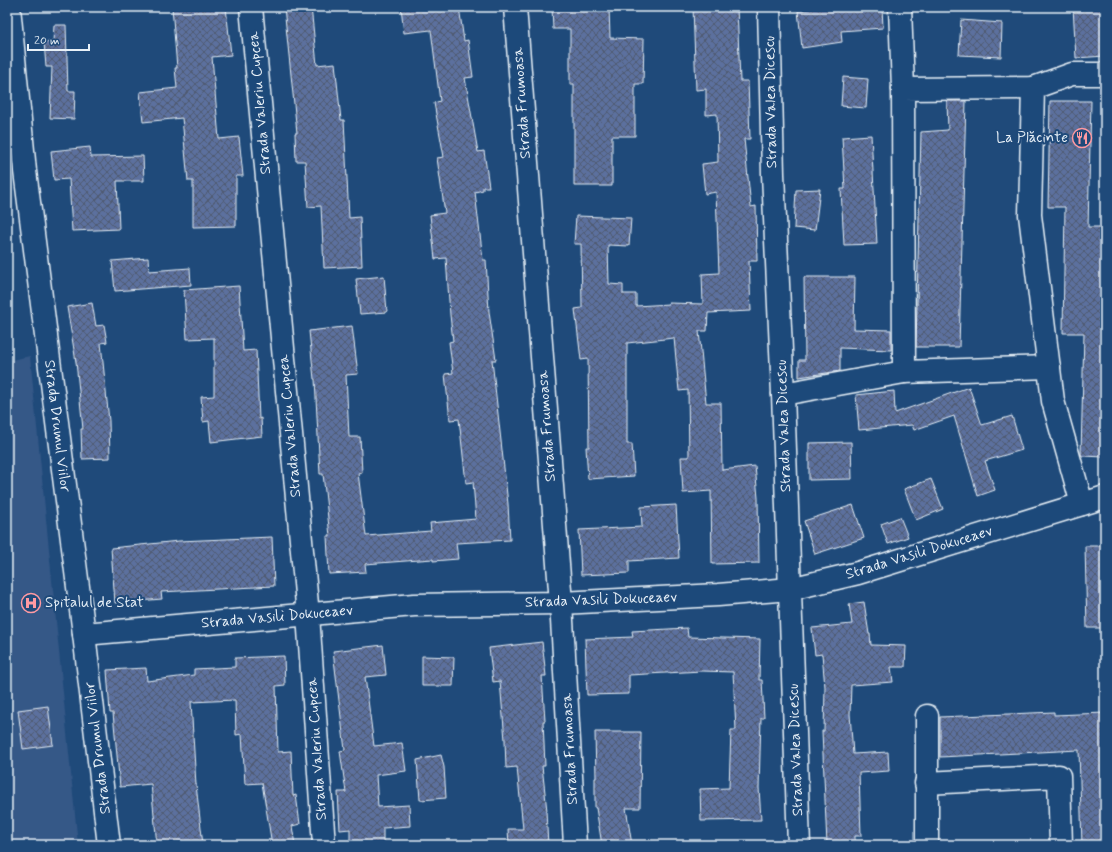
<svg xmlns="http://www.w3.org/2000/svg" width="1112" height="852" font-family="Mynerve,sans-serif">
  <defs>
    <pattern id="building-cross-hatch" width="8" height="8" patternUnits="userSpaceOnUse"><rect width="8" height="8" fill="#5c6f9e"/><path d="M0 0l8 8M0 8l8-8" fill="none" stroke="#505a70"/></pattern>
  </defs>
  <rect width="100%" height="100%" fill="#1f4a7a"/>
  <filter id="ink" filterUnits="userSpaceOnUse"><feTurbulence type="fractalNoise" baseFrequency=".025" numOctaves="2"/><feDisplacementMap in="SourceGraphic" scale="8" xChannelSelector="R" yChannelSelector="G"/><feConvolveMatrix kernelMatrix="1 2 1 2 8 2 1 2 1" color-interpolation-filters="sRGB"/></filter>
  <g filter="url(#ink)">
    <polygon fill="#355887" points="30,356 78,845 7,845 7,361"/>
    <g fill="url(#building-cross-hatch)" stroke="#e8f1f8">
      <polygon points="172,7 226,7 231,55 212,57 219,139 239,137 243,176 236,176 236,226 193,227 193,181 188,181 182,118 143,122 140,92 177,88 175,68 177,68"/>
      <polygon points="284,7 311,7 317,65 335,63 341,120 344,120 349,218 360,217 362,266 324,268 321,206 308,207 305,161 296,161 295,133 297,133"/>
      <polygon points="401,7 459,7 464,41 468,40 473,77 465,78 478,152 484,151 489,187 483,187 483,190 475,192 483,260 486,260 489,312 496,360 492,360 508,504 510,540 456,543 458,559 433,561 433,559 365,564 366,572 329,574 327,536 330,536 323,474 320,474 315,379 314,379 309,331 352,326 358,374 346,375 349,437 360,437 362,472 358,473 366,536 431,531 430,523 476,519 473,482 466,483 459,419 450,420 445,374 453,373 449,342 453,341 450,315 446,258 435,259 430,215 445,213 437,158 444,157 434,103 440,101 431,30 404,33"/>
      <polygon points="552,7 609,7 610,38 644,39 643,84 635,84 635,136 612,136 612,186 574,186 574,84 570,84 570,29 553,29"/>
      <polygon points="693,7 737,7 740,81 748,81 750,139 744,139 751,207 756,206 757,261 749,261 751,311 708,313 707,331 699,331 706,403 721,403 722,470 755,466 758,498 759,563 712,564 711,491 683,493 681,457 689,457 688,390 679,391 674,338 627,343 627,444 632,444 634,476 588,479 586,447 589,447 588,359 581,360 575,309 582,308 581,244 574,244 576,216 631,218 629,246 608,245 609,284 623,285 623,294 636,294 636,306 669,304 669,303 703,304 702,274 719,273 716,192 705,194 702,164 718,162 717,114 706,115 706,89 696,90"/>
      <polygon points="828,7 882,7 883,28 841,31 842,42 802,48 798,11"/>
      <polygon points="1073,7 1105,7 1105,56 1076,58"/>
      <polygon points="961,20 1002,23 1001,57 959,55"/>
      <polygon points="54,25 66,25 68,91 75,91 74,119 50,118 52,67 46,67 44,42 53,42"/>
      <polygon points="843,77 868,79 866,108 841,106"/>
      <polygon points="947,101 966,101 959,347 916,347 921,132 948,130"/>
      <polygon points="1050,101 1091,101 1088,227 1105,227 1104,351 1105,351 1105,457 1082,456 1081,454 1084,333 1063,333 1065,207 1048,207"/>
      <polygon points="871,135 877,244 844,245 841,189 845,189 842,137"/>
      <polygon points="90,147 91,157 143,156 144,181 117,181 119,229 72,231 69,179 54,180 51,151"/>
      <polygon points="820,189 815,230 794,228 796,190"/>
      <polygon points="148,258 149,271 190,268 191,285 115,291 112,261"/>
      <polygon points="384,276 387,312 360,314 356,279"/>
      <polygon points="804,277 855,277 854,329 891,330 891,350 840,348 840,371 799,377 799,360 805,360"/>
      <polygon points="239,286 243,351 256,350 259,419 261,418 262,436 211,442 209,421 203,422 201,397 214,396 214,338 187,339 184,290"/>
      <polygon points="92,303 96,326 104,325 107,342 101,343 109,421 110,458 82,459 81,429 83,429 76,362 67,307"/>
      <polygon points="969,387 982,425 1012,416 1022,450 985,461 995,490 978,496 954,416 914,430 912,425 859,430 856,395 894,391 895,413"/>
      <polygon points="851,442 852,479 809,480 809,443"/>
      <polygon points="931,479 943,509 916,520 904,489"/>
      <polygon points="676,505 679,558 629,561 629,573 581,575 579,530 642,527 641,507"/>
      <polygon points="853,505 864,538 815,554 804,521"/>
      <polygon points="900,517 908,537 888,544 881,524"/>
      <polygon points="272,537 274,586 161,592 162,599 115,603 111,548 179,541"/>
      <polygon points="1085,546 1105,546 1105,628 1087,628"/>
      <polygon points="864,602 869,634 870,634 871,645 906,646 905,667 891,667 893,682 851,685 850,714 853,754 888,752 889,771 859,773 861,836 855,836 855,845 827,845 822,731 824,731 825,687 822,654 815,655 812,628 852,624 849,604"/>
      <polygon points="687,628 688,637 760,639 759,680 762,680 764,718 761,718 759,788 761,820 701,821 700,789 729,788 731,730 736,730 733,672 702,671 629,675 629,694 587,695 585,639 633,637 632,631"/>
      <polygon points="542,642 546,676 542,676 545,721 543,721 545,766 542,766 547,811 546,811 548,845 509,845 508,829 523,829 517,767 506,768 505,740 500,681 493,682 489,648"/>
      <polygon points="383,645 386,675 365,677 374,746 402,743 406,771 376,775 378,807 409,805 410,826 383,828 383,845 350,845 350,829 340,830 338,792 346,792 340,751 345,750 333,651"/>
      <polygon points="284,656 285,685 276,686 278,752 291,751 293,796 296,795 300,824 292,826 295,845 272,845 262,783 245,784 242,734 236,735 235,700 191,702 196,785 203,845 157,845 151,784 120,787 113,713 110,713 107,670 146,668 147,681 194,675 194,669 235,667 235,658"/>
      <polygon points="422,656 454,657 453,686 422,686"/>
      <polygon points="48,706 53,745 23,749 18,710"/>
      <polygon points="1054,712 1054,715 1105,713 1105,845 1082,845 1079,750 940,757 940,717"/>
      <polygon points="595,732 641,732 640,808 626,808 632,845 602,845 596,808 595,808 595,778 596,778"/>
      <polygon points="441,755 444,767 446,798 420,800 417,760"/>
    </g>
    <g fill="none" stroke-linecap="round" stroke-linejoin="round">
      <defs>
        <g id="minor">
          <polyline points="9,7 25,171 84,634 109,845"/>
          <polyline points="251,7 308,615 324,845"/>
          <polyline points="515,7 561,603 575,845"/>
          <polyline points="769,7 773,174 783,394 799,845"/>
          <polyline points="900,7 903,89"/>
          <polyline points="1033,88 1030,215 1053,401 1082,504"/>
          <polyline points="904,372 903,89 1033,88 1072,74 1105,74"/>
          <polyline points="783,394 904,372 1049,367"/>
          <polyline points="84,634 414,605 561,603 718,595 790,589 858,573 1105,497"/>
          <polyline points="927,716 927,845"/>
          <polyline points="926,783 1059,776 1061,845"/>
        </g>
      </defs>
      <use href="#minor" stroke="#e8f1f8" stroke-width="25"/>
      <use href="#minor" stroke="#1f4a7a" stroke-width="22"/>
    </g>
  </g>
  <defs>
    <symbol id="restaurant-ring" viewBox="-11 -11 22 22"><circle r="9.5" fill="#1f4a7a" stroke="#ff9aa2" stroke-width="1.5"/><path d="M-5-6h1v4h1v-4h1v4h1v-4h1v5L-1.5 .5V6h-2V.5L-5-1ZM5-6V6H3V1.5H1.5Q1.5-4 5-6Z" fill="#ff9aa2"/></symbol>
    <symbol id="hospital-ring" viewBox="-11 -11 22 22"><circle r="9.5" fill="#1f4a7a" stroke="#ff9aa2" stroke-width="1.5"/><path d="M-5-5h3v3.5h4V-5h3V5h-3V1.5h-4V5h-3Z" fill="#ff9aa2"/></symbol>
  </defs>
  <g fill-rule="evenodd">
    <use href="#restaurant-ring" x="1071" y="127" width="22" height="22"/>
    <use href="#hospital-ring" x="20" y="592" width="22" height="22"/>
  </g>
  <g text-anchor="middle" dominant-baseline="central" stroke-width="4" stroke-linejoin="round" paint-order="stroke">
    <g font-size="15" fill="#e8f1f8" stroke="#1f4a7a">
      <text transform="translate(771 102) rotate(-91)">Strada Valea Dicescu</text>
      <text transform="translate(260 103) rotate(-95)">Strada Valeriu Cupcea</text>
      <text transform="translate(522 103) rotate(-94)">Strada Frumoasa</text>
      <text transform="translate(57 426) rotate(83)">Strada Drumul Viilor</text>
      <text transform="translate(290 426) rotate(-95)">Strada Valeriu Cupcea</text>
      <text transform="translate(547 426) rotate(-94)">Strada Frumoasa</text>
      <text transform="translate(784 426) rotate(-92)">Strada Valea Dicescu</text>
      <text transform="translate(919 553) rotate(-17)">Strada Vasili Dokuceaev</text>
      <text transform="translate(601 600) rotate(-2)">Strada Vasili Dokuceaev</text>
      <text transform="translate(277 617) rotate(-5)">Strada Vasili Dokuceaev</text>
      <text transform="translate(98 748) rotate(-97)">Strada Drumul Viilor</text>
      <text transform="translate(317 749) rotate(-94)">Strada Valeriu Cupcea</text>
      <text transform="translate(570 749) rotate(-93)">Strada Frumoasa</text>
      <text transform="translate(796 750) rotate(-92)">Strada Valea Dicescu</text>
    </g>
    <g font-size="15" fill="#e8f1f8" stroke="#1f4a7a" text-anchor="end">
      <text x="1068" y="138">La Plăcinte</text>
      <text x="45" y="603" text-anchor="start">Spitalul de Stat</text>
    </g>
  </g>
  <rect width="1112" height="852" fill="none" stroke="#1f4a7a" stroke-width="24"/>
  <rect x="12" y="12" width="1088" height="828" fill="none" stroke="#e8f1f8" stroke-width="1.5" filter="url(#ink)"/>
  <path d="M28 44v6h61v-6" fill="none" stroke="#e8f1f8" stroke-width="2"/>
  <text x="34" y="44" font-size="12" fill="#e8f1f8" stroke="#1f4a7a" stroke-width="3" paint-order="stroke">20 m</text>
</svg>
